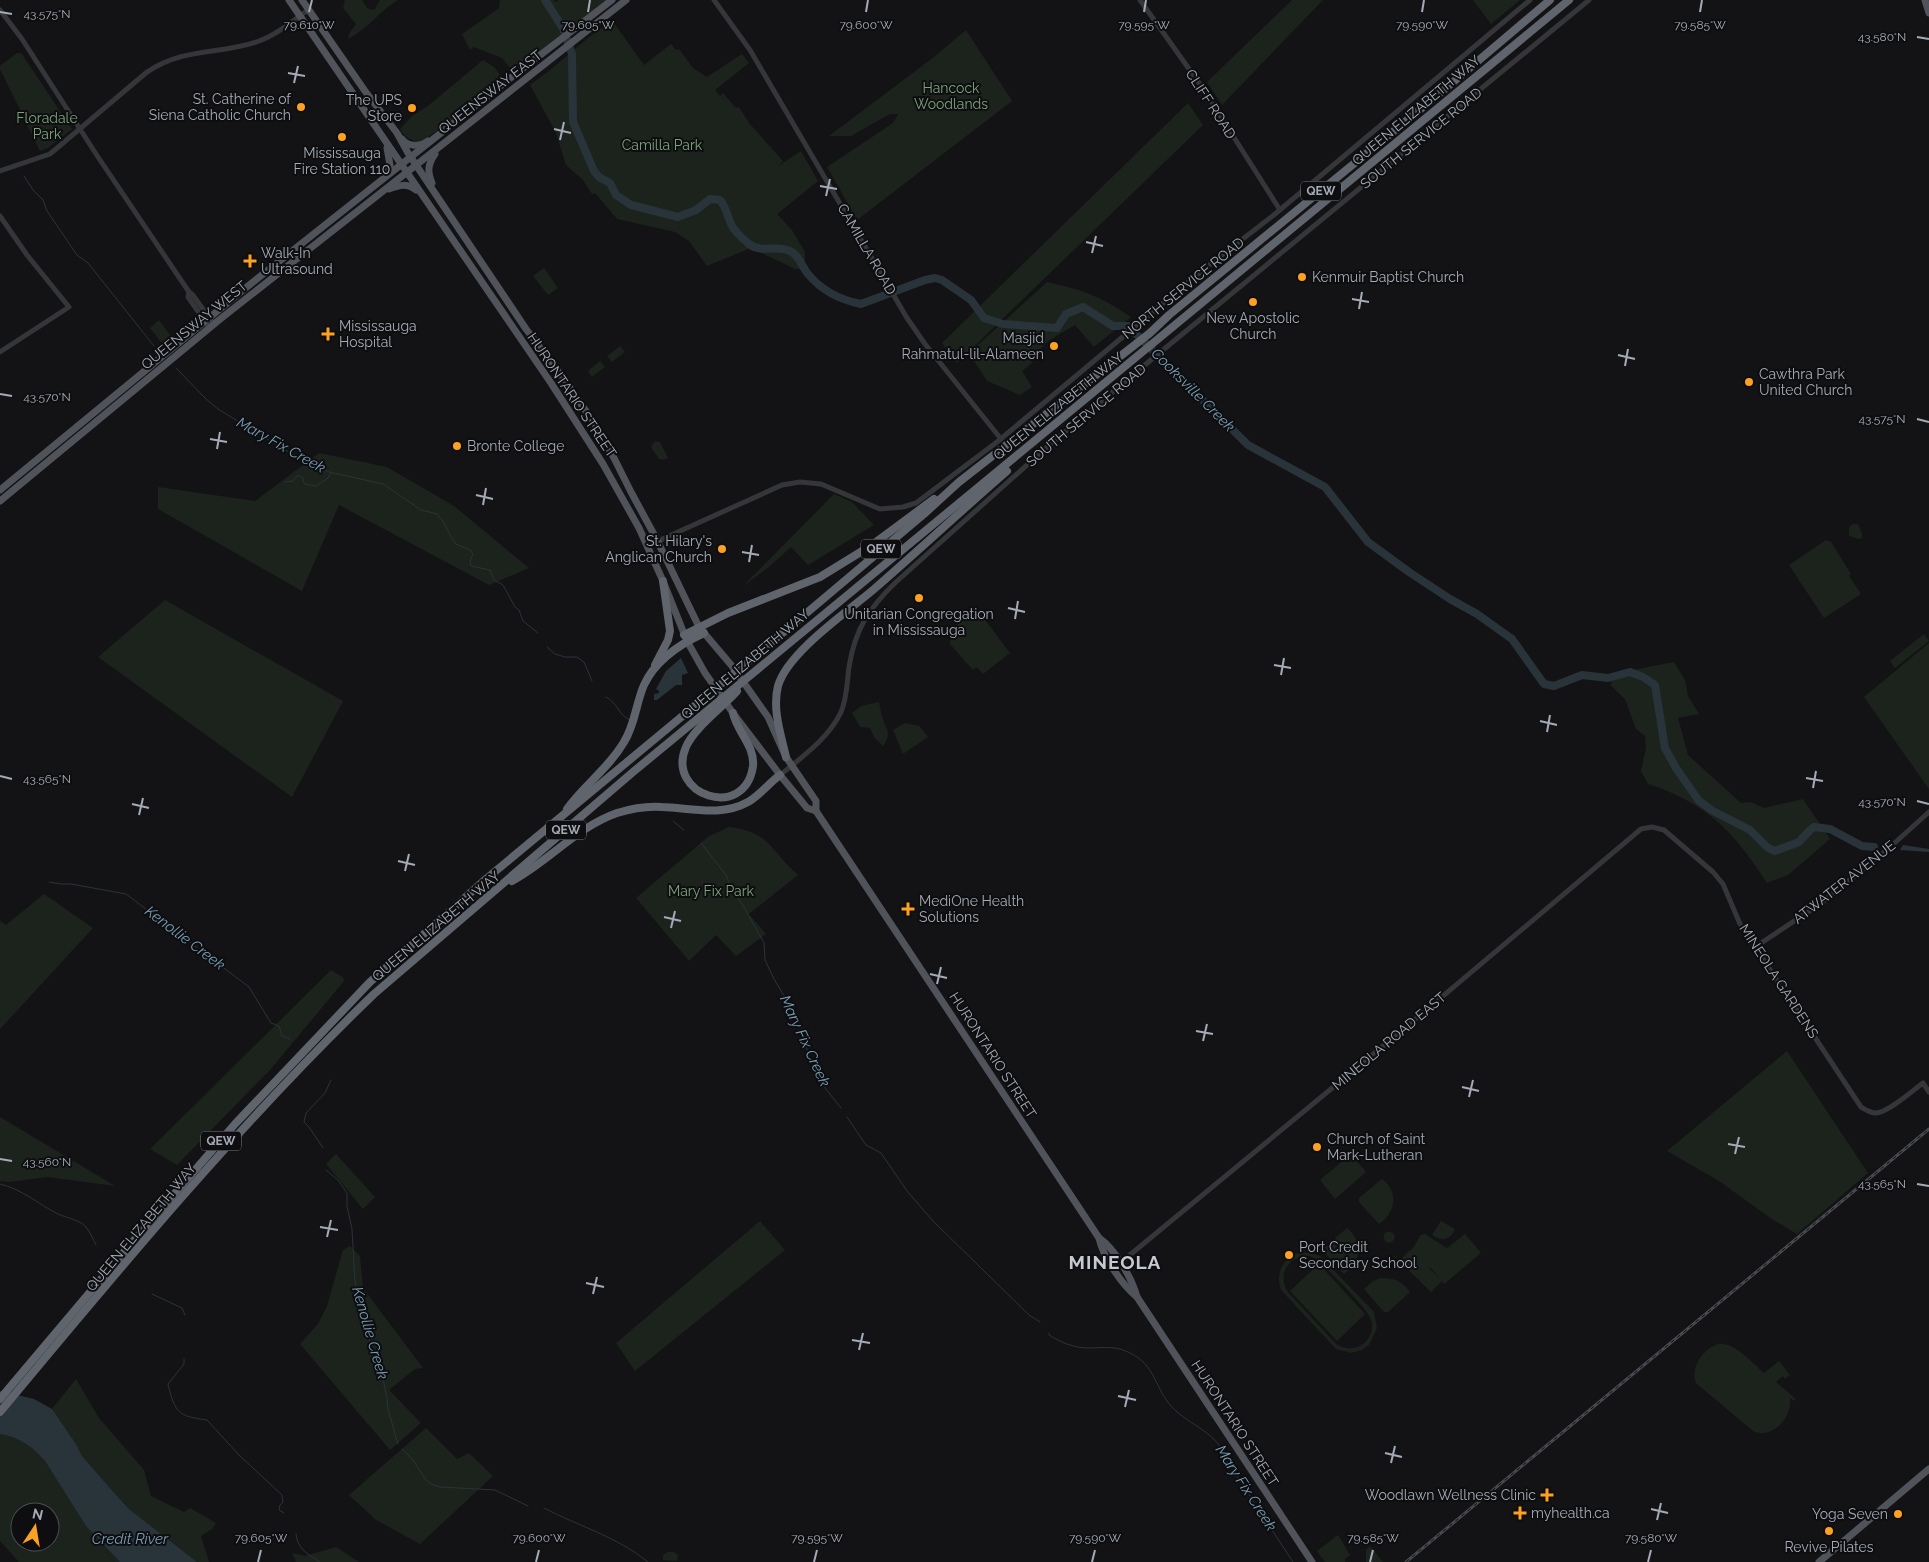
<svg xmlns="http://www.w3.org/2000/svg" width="1929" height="1562" font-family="Raleway,sans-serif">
  <rect width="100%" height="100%" fill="#131315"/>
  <g fill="#1b231c" fill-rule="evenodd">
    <path d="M345,0H362L367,8L374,10L380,0H398C380,11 367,29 348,39L349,34L356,24L343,8Z"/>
    <polygon points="500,0 554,0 555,2 559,0 609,0 514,73 502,58 474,47 470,50 462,34 499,8"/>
    <polygon points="1292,0 1323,0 1222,105 1207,82"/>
    <polygon points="1473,0 1520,0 1491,24"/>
    <polygon points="614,23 644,65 671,44 676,50 679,49 693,68 707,77 742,54 749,63 715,90 720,96 723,93 736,108 739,107 749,123 783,161 778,166 801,151 818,181 777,214 792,230 805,252 805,269 795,269 751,248 707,266 689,241 675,232 617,219 595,193 592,194 583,180 566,165 556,133 530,85 550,70 588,38 603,27 606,28"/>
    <polygon points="966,30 1012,101 857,220 827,167 893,123 898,114 890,114 851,136 829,136 934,57"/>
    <polygon points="17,53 21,53 72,129 48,148 40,151 0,69 0,66"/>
    <path d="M483,60L494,67L503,79L472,105L424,140C413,143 406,138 400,129L412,116L428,106Z"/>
    <polygon points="1188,103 1203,125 957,363 942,343"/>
    <polygon points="544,268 558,288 548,295 533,276"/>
    <path d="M1047,282C1084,290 1100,296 1131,317L1094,347L1075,325L1048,341L1031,359L1032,363L1022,371L1032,387L1020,395L987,381L969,353Z"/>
    <polygon points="159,320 173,339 164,346 150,328"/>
    <polygon points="620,346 625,352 612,362 607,356"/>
    <polygon points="600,361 605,367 592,377 588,371"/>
    <polygon points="655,441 660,442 668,458 663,460 659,459 651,447"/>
    <polygon points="319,453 387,467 454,506 529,568 489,585 339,505 302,591 158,509 158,487 255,501"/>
    <polygon points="834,494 852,502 874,525 808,565 791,547 769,567 743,586"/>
    <polygon points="1853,524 1858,524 1862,534 1862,538 1858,539 1849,536 1849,527"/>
    <polygon points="1826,540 1831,542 1851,574 1849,576 1861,594 1824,618 1789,565"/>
    <polygon points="165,600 343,701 292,797 98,657"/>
    <polygon points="977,609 1010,653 983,674 977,667 973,670 950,644 950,641 955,637 950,630"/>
    <polygon points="1924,634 1929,641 1895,668 1890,661"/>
    <polygon points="1929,643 1929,789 1864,697"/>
    <path d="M1674,662L1685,680L1688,696L1699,714L1678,718L1688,755L1741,803L1751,802L1764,808L1803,799L1830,839L1788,875L1767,883C1733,831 1708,804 1648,784L1641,771L1646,748L1645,736L1636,729L1625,699L1610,685L1617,673Z"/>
    <path d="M879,702C880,708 881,713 883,719C887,731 892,733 883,746L874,737L870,728L860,727L852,713L861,706Z"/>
    <polygon points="905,723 919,726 928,737 903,754 893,730"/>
    <path d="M729,827C770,831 771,852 798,875L749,914L766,934L736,956L716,935L689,961L636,898L709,836Z"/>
    <polygon points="44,894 93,928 0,1029 0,921 6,925"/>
    <polygon points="331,970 343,977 344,981 270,1070 177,1165 150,1149"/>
    <polygon points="1787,1051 1868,1173 1797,1234 1769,1217 1719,1181 1667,1151"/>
    <polygon points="0,1117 115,1186 47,1177 10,1182 0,1181"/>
    <polygon points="336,1154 375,1197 363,1209 326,1164"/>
    <polygon points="1351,1154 1366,1172 1335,1199 1320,1180"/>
    <path d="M1382,1179C1399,1192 1396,1212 1379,1224L1359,1202V1198Z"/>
    <polygon points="760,1221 785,1250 635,1371 616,1343"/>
    <path d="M1441,1221L1455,1229C1451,1240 1441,1242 1432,1235Z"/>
    <path d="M1347,1228C1364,1242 1361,1262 1344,1274L1324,1252V1248Z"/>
    <circle cx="1389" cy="1237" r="5.5"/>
    <polygon points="1425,1234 1447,1248 1465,1234 1481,1253 1444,1284 1431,1268 1429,1268 1442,1281 1431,1292 1399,1261 1410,1250 1411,1251 1421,1235"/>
    <polygon points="350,1246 360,1256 363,1288 423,1368 415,1369 389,1390 421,1423 390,1450 300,1344 318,1324 327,1306 343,1250"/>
    <path d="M1300,1252L1310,1253L1320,1256L1374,1312L1377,1328L1369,1345L1362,1350L1351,1353L1336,1349L1281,1290C1275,1272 1283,1259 1300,1252ZM1303,1256H1310L1321,1262C1331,1274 1368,1308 1371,1320C1374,1329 1370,1339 1363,1344C1354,1350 1346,1349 1337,1345L1287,1291C1279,1275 1285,1261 1303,1256Z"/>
    <polygon points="1319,1264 1365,1314 1337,1341 1290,1291"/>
    <path d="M1381,1278C1395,1278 1402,1281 1410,1292L1388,1312H1384L1364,1289L1373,1281Z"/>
    <path d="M1718,1344C1735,1342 1752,1363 1764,1373L1779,1361L1790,1375L1785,1379L1783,1376L1776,1382L1796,1399L1794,1401L1790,1398C1793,1417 1772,1440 1753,1431L1696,1383C1690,1368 1703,1349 1718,1344Z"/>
    <polygon points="76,1379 99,1418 144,1470 151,1496 184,1512 190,1508 216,1523 212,1529 201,1536 209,1562 197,1562 129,1509 117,1496 82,1456 76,1444 52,1409"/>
    <polygon points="426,1428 457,1459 469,1453 493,1476 420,1544 376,1520 349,1495"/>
    <path d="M0,1434C19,1437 33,1447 45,1461L86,1526L120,1562H19L0,1541ZM20,1512H50V1542H20Z"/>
    <polygon points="1338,1535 1350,1555 1345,1559 1345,1562 1325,1562 1317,1551"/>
    <polygon points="1370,1546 1383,1562 1366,1562 1366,1550"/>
    <polygon points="336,1547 359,1562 296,1562 292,1553 305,1556"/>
    <polygon points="668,1552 674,1552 678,1555 677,1561 663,1560 663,1555"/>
  </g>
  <g fill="#29343a">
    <polygon points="681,658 688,673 682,675 682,685 676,685 657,700 654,700 654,694 659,693 659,691 656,689 666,671"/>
    <polygon points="1903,845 1929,849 1929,852 1900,850"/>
    <path d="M0,1391L34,1399L52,1409L76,1444L82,1456L117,1496L129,1509L197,1562H120L86,1526L45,1461C33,1447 19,1437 0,1434Z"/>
  </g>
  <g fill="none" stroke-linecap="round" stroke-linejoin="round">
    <g stroke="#29343a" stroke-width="1">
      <polyline points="24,176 33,190 43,200 47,211 77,255 88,263 154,346"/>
      <polyline points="176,368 206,399 218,409 285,450 329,472 383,484 421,510 437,514 444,523 450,535 456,544 470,550 473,554 470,561 471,566 490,570 494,580 503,585 515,607 519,610 523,621 538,633"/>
      <polyline points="285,482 293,481 298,475 303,478 303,481 305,484 316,486 328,478 331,473"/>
      <polyline points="547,647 555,654 565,657 577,657 584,662 592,681"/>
      <path d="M606,697C618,703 618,715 630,720"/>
      <polyline points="673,821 684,830"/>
      <polyline points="701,843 726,875 731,887 745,909 764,943 765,960 774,979 798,1019 802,1028 808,1054 822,1084 841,1108"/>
      <polyline points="49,882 61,884 71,884 126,894 249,987 271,1023 279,1026 282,1036 290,1039"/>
      <polyline points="847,1117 866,1145 881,1153 907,1191 933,1221 1029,1315 1040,1322"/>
      <polyline points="323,1148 309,1127 304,1122 306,1113 325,1093 331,1080"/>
      <polyline points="326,1170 338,1180 347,1193 347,1206 352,1229 355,1282 368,1331 370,1345 379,1361 387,1398 388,1409 398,1444"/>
      <path d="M0,1184C22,1189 38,1204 58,1214C67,1218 80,1220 86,1227C90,1232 93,1239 96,1245"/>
      <polyline points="152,1294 182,1308 185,1315"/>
      <path d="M1049,1333V1335C1060,1342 1074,1348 1088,1348C1099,1348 1112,1346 1123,1350C1156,1362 1152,1384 1171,1406C1189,1426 1219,1432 1227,1461L1293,1562"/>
      <path d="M184,1359V1364L168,1384C175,1413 178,1416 207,1420L239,1455L282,1495L283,1502L280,1505L279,1510L284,1513"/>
      <polyline points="402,1449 413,1460 426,1480 431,1484 440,1487 495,1490 528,1506"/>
      <path d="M544,1508C578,1526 618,1537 648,1562"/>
      <path d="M296,1534C297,1549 309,1555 320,1562"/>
    </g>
    <path stroke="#29343a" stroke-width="8" d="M545,0L563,28L572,54L573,122L594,171L599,177L610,183L616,195L631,205L678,217L696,210L710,199L720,200C726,207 727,215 731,224C734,231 743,239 749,244C762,254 776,244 790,251C799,255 802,267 808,274C822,291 840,300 861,304L925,280L935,278L942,280L971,300L984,318L1003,324L1057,328L1066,314L1083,307L1113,326H1128L1248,445L1325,487L1368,542L1409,572L1450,599L1477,614L1512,639L1544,684L1554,686L1582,675L1608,678L1630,672L1643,677L1655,685L1665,748L1676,768L1699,801L1713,811L1750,830L1768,848L1775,851L1799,842L1810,830L1814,827L1830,829L1862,846L1874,847"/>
    <g stroke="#34363a" stroke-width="5">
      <polyline points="714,0 750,50 907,318 925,344 1001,439"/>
      <polyline points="1140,0 1204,90 1280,210"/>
      <polyline points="0,10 22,39 98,157 189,292 192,294 211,320"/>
      <path d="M0,171L50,154L147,72C184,47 220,55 259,41C277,35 292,21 308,10"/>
      <polyline points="0,216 27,255 69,307 0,352"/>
      <polyline points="189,292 188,297 207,324"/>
      <polyline points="647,546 782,485 800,482 821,484 880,509 903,507 916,503 997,442 1204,269 1275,214 1530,0"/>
      <path d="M780,775C801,758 829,738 841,712C847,699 847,682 849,667C855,629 869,608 896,582L1046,448L1152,359L1589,0"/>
      <polyline points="1755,947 1820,904 1889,848 1929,812"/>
      <path d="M1114,1268L1405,1028L1641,829L1652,827L1664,830L1713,872L1723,884L1740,924L1755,947L1861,1107C1866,1110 1870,1113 1876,1113C1889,1112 1912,1091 1923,1083L1929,1092"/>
    </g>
    <g stroke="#50535a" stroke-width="7">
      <polyline points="289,0 551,383 603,464 639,528 663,581 687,641 705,673 733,713 780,775 807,808 816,811"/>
      <path d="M302,0L365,91L397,133L408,153L526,329L564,379L594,423L614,458L631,492L657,540L699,627L732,666L768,717L786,757L816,801V811L1099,1238C1115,1249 1132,1278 1137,1297L1312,1562"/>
      <polyline points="1925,0 1929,13"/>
      <path d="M402,139C408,147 420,147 428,141"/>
      <polyline points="385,176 390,165 387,148"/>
      <path d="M432,183C427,171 428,164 435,154"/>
      <path d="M389,189C400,185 407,183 416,190"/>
      <polyline points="0,490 243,290 504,83 612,0"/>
      <polyline points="0,501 219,320 626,0"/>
      <path d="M1099,1238C1103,1257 1122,1285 1137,1297"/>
      <polyline points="1819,1562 1929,1469"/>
    </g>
    <g stroke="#60646c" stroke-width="8">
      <polyline points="684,635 728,613 820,577 872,545 934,499"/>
      <polyline points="655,665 668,640 670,631 663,581"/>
      <path d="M733,713C737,732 755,746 753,766C745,822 665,795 686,747C694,728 723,707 737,691"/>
      <path d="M786,757C781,735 772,709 778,686C787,653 847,612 873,590C918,551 962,510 1007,471"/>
      <path d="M567,809C584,785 609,768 624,742C635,725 636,703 644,685C655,661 680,644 704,633"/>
      <path d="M512,881C549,861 577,827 617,813C630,809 648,806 662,807C691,808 721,817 748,802C760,795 769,783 780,775"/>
      <polyline points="0,1399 129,1246 235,1124 370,982 486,879 803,616 924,514 959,482 1150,333 1169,315 1439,94 1550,0"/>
      <path d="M0,1412C119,1269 239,1124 374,994L633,772L1569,0"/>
    </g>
    <defs>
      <polyline id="rail" points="1406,1562 1929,1129"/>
    </defs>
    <use href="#rail" stroke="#474a4f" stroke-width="3"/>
    <use href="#rail" stroke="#0e0e10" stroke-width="1" stroke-dasharray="4" stroke-linecap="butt"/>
  </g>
  <path fill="none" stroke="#a4abb6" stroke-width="2" d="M0,12L12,14M309,12L312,0M588,12L590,0M866,12L868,0M1144,12L1146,0M1422,12L1424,0M1700,12L1702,0M1917,37L1929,39M288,73L305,76M294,83L298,66M554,129L571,133M560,140L564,122M820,186L837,189M826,196L830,179M1086,242L1103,246M1092,253L1096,236M1352,299L1369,302M1359,309L1362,292M1618,355L1635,359M1625,366L1628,349M0,394L12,396M1917,419L1929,422M210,439L227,442M217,449L220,432M476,495L493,499M483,505L486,488M742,552L759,555M749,562L752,545M1008,608L1025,612M1015,619L1018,601M1274,665L1291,668M1281,675L1284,658M1540,721L1557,725M1547,732L1550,715M0,776L12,779M1806,778L1823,781M1813,788L1816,771M1917,801L1929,804M132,804L149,808M139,815L143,798M398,861L415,865M405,871L409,854M664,917L681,921M671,928L675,911M930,974L947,978M937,984L941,967M1196,1031L1213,1034M1203,1041L1207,1024M1462,1087L1479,1091M1469,1097L1473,1080M1728,1144L1745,1147M1735,1154L1739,1137M0,1159L12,1161M1917,1184L1929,1186M320,1227L338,1230M327,1237L331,1220M586,1283L604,1287M593,1294L597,1277M852,1340L870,1343M859,1350L863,1333M1118,1396L1136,1400M1125,1407L1129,1390M1385,1453L1402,1457M1391,1463L1395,1446M1651,1509L1668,1513M1657,1520L1661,1503M258,1562L261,1550M536,1562L539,1550M814,1562L817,1550M1092,1562L1095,1550M1370,1562L1373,1550M1648,1562L1651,1550"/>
  <g fill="#fda123" stroke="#0e0e10" stroke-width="2">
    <circle cx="301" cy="107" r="5"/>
    <circle cx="412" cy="108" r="5"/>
    <circle cx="342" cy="137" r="5"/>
    <path d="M247.5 253.5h5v5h5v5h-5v5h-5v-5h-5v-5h5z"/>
    <circle cx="1302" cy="277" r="5"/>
    <circle cx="1253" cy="302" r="5"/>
    <path d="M325.5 326.5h5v5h5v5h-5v5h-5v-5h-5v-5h5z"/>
    <circle cx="1054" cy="346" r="5"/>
    <circle cx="1749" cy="382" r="5"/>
    <circle cx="457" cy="446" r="5"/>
    <circle cx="722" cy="549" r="5"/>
    <circle cx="919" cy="598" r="5"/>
    <path d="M905.5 901.5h5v5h5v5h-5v5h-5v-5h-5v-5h5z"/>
    <circle cx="1317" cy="1147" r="5"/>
    <circle cx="1289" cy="1255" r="5"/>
    <path d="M1544.5 1487.5h5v5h5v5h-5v5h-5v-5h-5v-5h5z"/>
    <path d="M1517.5 1505.5h5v5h5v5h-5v5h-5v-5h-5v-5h5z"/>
    <circle cx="1898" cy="1514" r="5"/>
    <circle cx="1829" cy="1531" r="5"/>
  </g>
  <g text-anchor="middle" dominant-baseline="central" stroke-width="4" stroke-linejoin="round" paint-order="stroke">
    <g fill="#0e0e10" stroke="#777c84" stroke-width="1">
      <rect x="1301" y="181.5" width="40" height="19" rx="4"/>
      <rect x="861" y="539.5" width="40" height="19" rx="4"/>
      <rect x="546" y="820.5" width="40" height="19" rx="4"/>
      <rect x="201" y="1131.5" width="40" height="19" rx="4"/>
    </g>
    <g font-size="12" font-weight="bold" fill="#a4abb6">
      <text x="1321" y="191">QEW</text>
      <text x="881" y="549">QEW</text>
      <text x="566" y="830">QEW</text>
      <text x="221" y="1141">QEW</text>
    </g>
    <g font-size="14" fill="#7ba37a" stroke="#0e0e10">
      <text x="951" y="88">Hancock<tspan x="951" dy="16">Woodlands</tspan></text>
      <text x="47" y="118">Floradale<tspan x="47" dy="16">Park</tspan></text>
      <text x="662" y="145">Camilla Park</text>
      <text x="711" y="891">Mary Fix Park</text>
    </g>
    <g font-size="14" fill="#a4abb6" stroke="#0e0e10">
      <text transform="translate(490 92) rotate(-38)">QUEENSWAY EAST</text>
      <text transform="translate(1211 104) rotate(57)">CLIFF ROAD</text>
      <text transform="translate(1416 110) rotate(-40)">QUEEN ELIZABETH WAY</text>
      <text transform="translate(1421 138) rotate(-39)">SOUTH SERVICE ROAD</text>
      <text transform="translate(867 249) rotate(60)">CAMILLA ROAD</text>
      <text transform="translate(1183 288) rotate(-39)">NORTH SERVICE ROAD</text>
      <text transform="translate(194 325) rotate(-39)">QUEENSWAY WEST</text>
      <text transform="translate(572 395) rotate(56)">HURONTARIO STREET</text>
      <text transform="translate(1058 406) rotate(-39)">QUEEN ELIZABETH WAY</text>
      <text transform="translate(1086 415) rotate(-40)">SOUTH SERVICE ROAD</text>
      <text transform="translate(745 664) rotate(-40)">QUEEN ELIZABETH WAY</text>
      <text transform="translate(1844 882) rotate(-38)">ATWATER AVENUE</text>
      <text transform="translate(436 926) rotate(-40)">QUEEN ELIZABETH WAY</text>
      <text transform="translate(1779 981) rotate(57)">MINEOLA GARDENS</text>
      <text transform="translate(1389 1041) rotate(-40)">MINEOLA ROAD EAST</text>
      <text transform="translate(993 1055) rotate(57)">HURONTARIO STREET</text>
      <text transform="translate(141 1227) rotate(-50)">QUEEN ELIZABETH WAY</text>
      <text transform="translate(1235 1423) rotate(57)">HURONTARIO STREET</text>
    </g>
    <g font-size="14" fill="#a4abb6" stroke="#0e0e10" text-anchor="start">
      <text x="291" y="99" text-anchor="end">St. Catherine of<tspan x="291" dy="16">Siena Catholic Church</tspan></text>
      <text x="402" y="100" text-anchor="end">The UPS<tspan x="402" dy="16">Store</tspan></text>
      <text x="342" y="153" text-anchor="middle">Mississauga<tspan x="342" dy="16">Fire Station 110</tspan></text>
      <text x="261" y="253">Walk-In<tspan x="261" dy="16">Ultrasound</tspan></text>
      <text x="1312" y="277">Kenmuir Baptist Church</text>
      <text x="1253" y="318" text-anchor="middle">New Apostolic<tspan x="1253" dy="16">Church</tspan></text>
      <text x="339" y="326">Mississauga<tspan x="339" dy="16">Hospital</tspan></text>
      <text x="1044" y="338" text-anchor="end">Masjid<tspan x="1044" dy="16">Rahmatul-lil-Alameen</tspan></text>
      <text x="1759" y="374">Cawthra Park<tspan x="1759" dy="16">United Church</tspan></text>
      <text x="467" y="446">Bronte College</text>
      <text x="712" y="541" text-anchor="end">St. Hilary's<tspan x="712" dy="16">Anglican Church</tspan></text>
      <text x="919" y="614" text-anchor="middle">Unitarian Congregation<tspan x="919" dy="16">in Mississauga</tspan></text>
      <text x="919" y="901">MediOne Health<tspan x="919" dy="16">Solutions</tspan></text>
      <text x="1327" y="1139">Church of Saint<tspan x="1327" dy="16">Mark-Lutheran</tspan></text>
      <text x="1299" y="1247">Port Credit<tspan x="1299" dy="16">Secondary School</tspan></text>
      <text x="1536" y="1495" text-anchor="end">Woodlawn Wellness Clinic</text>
      <text x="1531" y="1513">myhealth.ca</text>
      <text x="1888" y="1514" text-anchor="end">Yoga Seven</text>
      <text x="1829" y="1547" text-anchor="middle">Revive Pilates</text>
    </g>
    <g font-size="15" font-style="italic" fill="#789db4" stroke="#0e0e10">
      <text transform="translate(1193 390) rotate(45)">Cooksville Creek</text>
      <text transform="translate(281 445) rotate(29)">Mary Fix Creek</text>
      <text transform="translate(185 938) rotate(37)">Kenollie Creek</text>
      <text transform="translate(805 1041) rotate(65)">Mary Fix Creek</text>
      <text transform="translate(370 1333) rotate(74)">Kenollie Creek</text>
      <text transform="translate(1246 1488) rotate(57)">Mary Fix Creek</text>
      <text x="130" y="1539">Credit River</text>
    </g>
    <g font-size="19" font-weight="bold" letter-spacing="1" fill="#c5cad2" stroke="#0e0e10">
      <text x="1115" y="1262">MINEOLA</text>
    </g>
  </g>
  <g font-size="12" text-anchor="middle" fill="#a4abb6" stroke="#0e0e10" stroke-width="4" stroke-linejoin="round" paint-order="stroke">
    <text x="47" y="18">43.575°N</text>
    <text x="309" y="29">79.610°W</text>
    <text x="588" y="29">79.605°W</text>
    <text x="866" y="29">79.600°W</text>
    <text x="1144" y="29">79.595°W</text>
    <text x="1422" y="29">79.590°W</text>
    <text x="1700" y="29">79.585°W</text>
    <text x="1882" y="41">43.580°N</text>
    <text x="47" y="401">43.570°N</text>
    <text x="1882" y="423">43.575°N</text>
    <text x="47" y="783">43.565°N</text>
    <text x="1882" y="806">43.570°N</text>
    <text x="47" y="1166">43.560°N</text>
    <text x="1882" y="1188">43.565°N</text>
    <text x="261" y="1542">79.605°W</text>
    <text x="539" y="1542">79.600°W</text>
    <text x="817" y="1542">79.595°W</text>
    <text x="1095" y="1542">79.590°W</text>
    <text x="1373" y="1542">79.585°W</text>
    <text x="1651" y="1542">79.580°W</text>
  </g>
  <g transform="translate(35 1527) rotate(12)"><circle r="24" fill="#0e0e10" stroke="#4a4d52"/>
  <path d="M0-4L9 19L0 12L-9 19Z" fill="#fda123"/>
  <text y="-8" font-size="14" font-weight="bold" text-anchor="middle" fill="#a4abb6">N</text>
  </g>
</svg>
